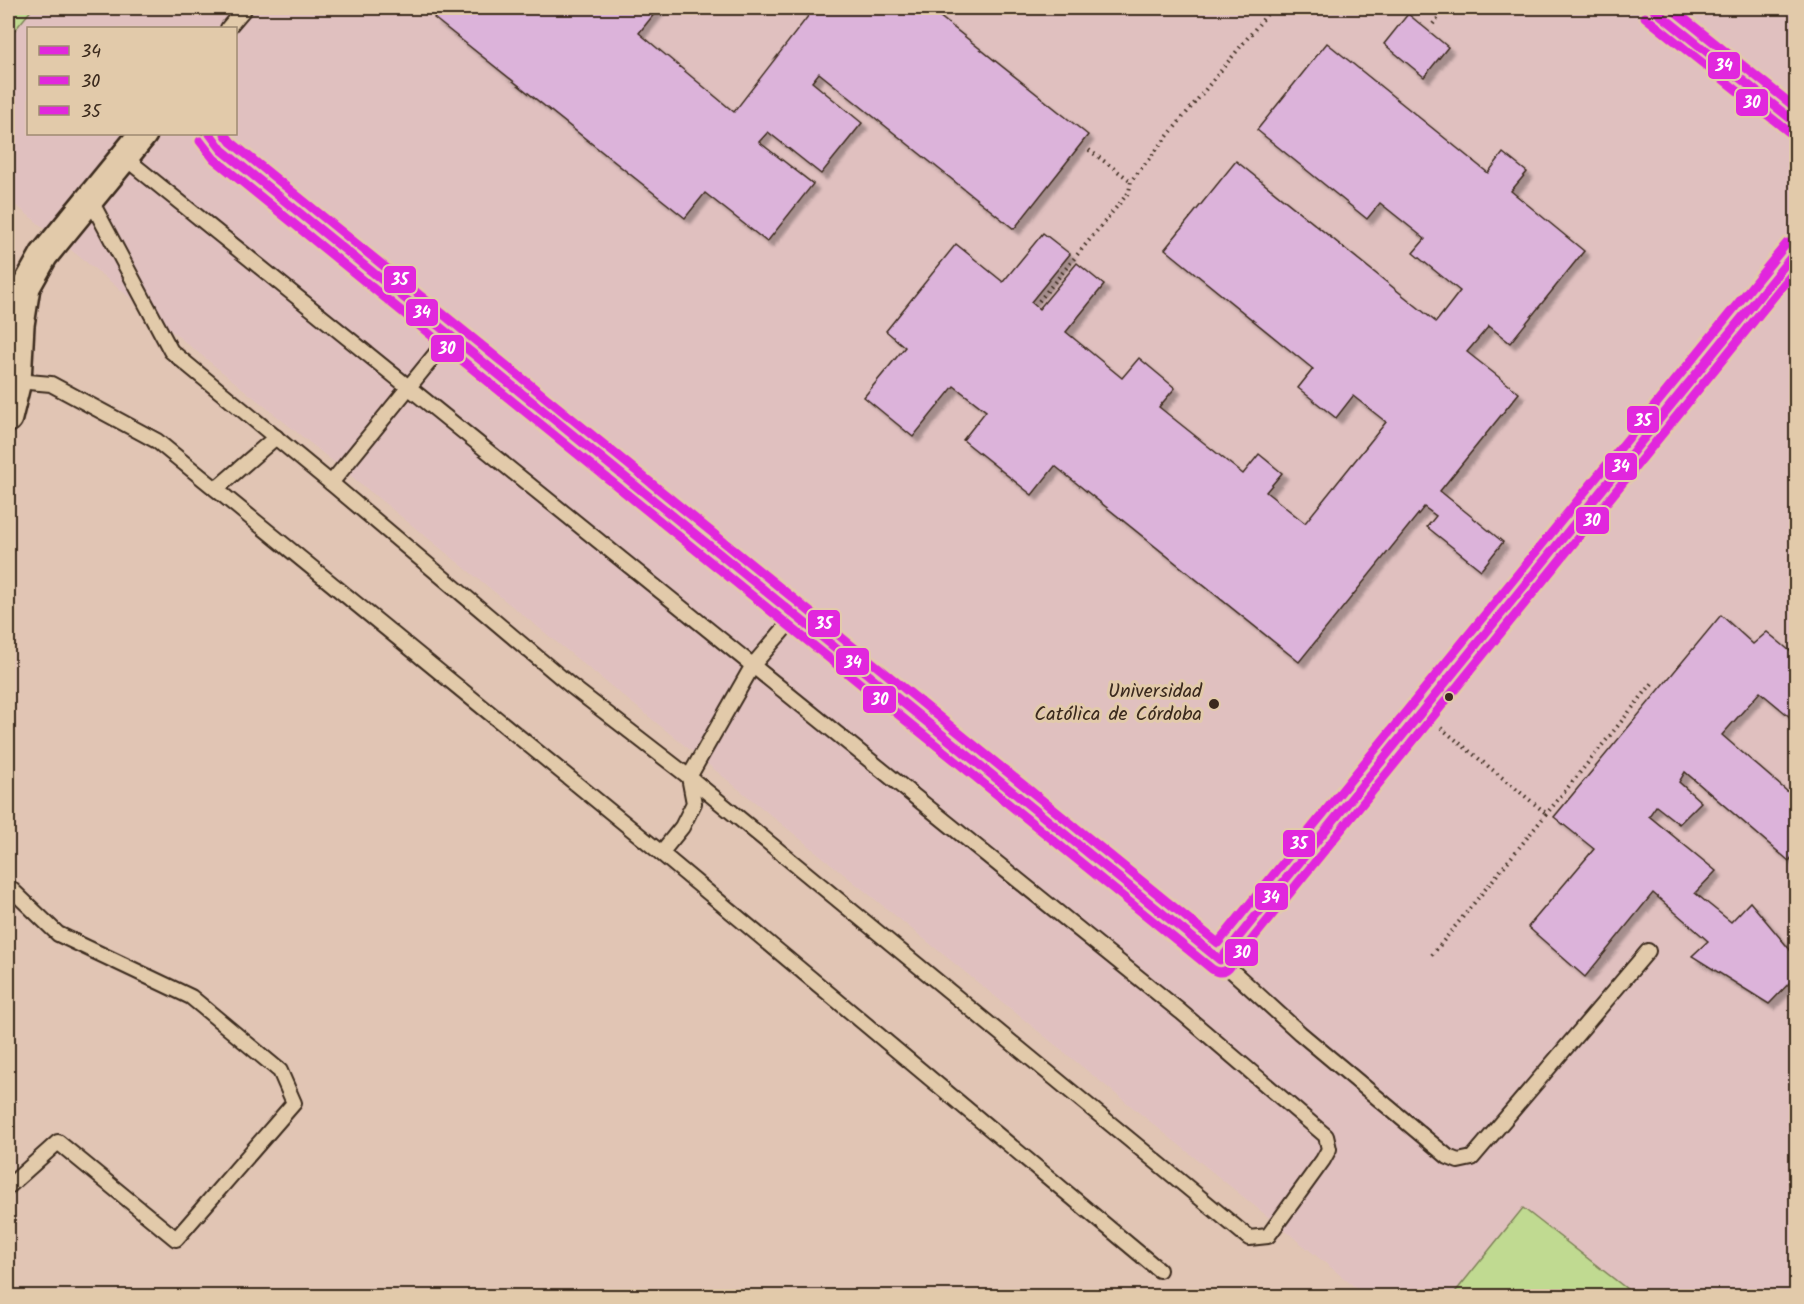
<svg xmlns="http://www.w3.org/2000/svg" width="1804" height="1304" font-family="Kalam,sans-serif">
  <defs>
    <filter id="shadow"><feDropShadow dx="5.5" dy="5.5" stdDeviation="1.5" flood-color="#0004"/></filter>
  </defs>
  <rect width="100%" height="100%" fill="#e1c5b4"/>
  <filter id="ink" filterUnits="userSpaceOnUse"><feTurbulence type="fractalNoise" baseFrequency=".0167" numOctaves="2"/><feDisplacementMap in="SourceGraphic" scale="12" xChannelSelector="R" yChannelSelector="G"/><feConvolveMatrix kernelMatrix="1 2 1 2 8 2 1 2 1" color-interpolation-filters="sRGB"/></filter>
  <g filter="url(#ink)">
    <path fill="#e0c0bf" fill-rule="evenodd" d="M8,8H1796V1296H1636L1523,1209L1452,1296H1366L8,199ZM28,28H236V134H28Z"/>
    <g fill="#c0da91" stroke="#7e8258" stroke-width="1.5">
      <polygon points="8,8 33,8 15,30 8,23"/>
      <polygon points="1523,1208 1636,1296 1452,1296"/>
    </g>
    <g fill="#dcb3da" stroke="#3b2a1e" stroke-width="1.5" filter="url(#shadow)">
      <polygon points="442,8 659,8 639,33 734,112 809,15 799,8 929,8 1088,135 1014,229 819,73 812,82 862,123 821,174 768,132 759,142 813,184 767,242 705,193 685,218 434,18"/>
      <polygon points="1408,14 1448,47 1424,77 1384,44"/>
      <polygon points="1327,43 1488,173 1503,153 1527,172 1511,191 1584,251 1510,343 1489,326 1467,352 1519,393 1440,491 1503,542 1481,570 1427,527 1436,516 1424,507 1299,662 1055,466 1032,495 963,440 986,411 954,386 913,437 864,397 905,347 886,331 956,244 1003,282 1043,233 1070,254 1031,302 1039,309 1077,263 1104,285 1066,332 1122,378 1139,358 1175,388 1159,407 1243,474 1259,454 1282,473 1266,492 1305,523 1386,422 1353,396 1336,418 1298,388 1313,369 1165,249 1236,161 1436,322 1460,291 1413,253 1425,239 1380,203 1367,219 1257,130"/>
      <polygon points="1721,615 1753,644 1767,632 1796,656 1796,722 1760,692 1722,735 1796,799 1796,852 1789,861 1685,772 1679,782 1701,802 1679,824 1656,806 1649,816 1716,871 1695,893 1731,922 1750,902 1796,957 1796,976 1769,1004 1692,956 1708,941 1653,893 1585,977 1528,927 1594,849 1554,817"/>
    </g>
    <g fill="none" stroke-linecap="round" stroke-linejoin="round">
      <defs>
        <g id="service">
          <polyline points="1652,8 1796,123"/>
          <polyline points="228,28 245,8"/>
          <polyline points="210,134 222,150 795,616 1220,960 1796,251"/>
          <polyline points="90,199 171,351 331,483 570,685 689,777 1249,1238 1268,1236 1323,1160 1329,1149 1326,1136 1181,1012 124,157"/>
          <polyline points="17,381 51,384 157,441 661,853 1159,1270"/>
          <polyline points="331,483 451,335"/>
          <polyline points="216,489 276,437"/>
          <polyline points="661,853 682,827 694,803 689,777 753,665 795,616"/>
          <polyline points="8,886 58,934 191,997 280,1071 294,1103 176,1239 58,1142 8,1187"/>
          <polyline points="1220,960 1300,1033 1448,1157 1458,1161 1472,1158 1648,951"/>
        </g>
        <polyline id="minor" points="8,418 17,381 20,325 26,287 44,255 143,134"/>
      </defs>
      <use href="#service" stroke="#3b2a1e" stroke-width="18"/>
      <use href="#minor" stroke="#3b2a1e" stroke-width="32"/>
      <g stroke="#3b2a1e" stroke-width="4" stroke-dasharray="1.5 4.5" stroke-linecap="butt">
        <polyline points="1433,24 1446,8"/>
        <polyline points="1089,150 1131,181"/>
        <polyline points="1039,301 1129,192 1131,181 1272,8"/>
        <polyline points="1441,728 1547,814"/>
        <polyline points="1432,955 1655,680"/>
      </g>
      <use href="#service" stroke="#e2caaa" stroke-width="14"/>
      <use href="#minor" stroke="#e2caaa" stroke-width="27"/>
      <defs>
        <g id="bus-1">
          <polyline points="1652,8 1796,123"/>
          <polyline points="210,134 222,150 1220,960 1796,251"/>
        </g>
        <g id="bus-2">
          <polyline points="1645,17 1789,132"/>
          <path d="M200,141L214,159L1212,969C1218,973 1224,973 1229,968L1796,269"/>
        </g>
        <g id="bus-3">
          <polyline points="1671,8 1796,108"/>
          <polyline points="225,134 231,142 1218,943 1787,243"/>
        </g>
      </defs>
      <use href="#bus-1" stroke="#e2caaa" stroke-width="14"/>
      <use href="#bus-2" stroke="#e2caaa" stroke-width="14"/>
      <use href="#bus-3" stroke="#e2caaa" stroke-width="14"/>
      <use href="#bus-1" stroke="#e127dd" stroke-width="9"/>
      <use href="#bus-2" stroke="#e127dd" stroke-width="9"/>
      <use href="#bus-3" stroke="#e127dd" stroke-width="9"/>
    </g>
  </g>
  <g fill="#3b2a1e" stroke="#e2caaa" stroke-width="2">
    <circle cx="1449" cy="697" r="5"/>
    <circle cx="1214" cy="704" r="6"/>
  </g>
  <g text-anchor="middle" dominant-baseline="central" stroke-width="6" stroke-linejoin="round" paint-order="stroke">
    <g font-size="20" fill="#3b2a1e" stroke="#e2caaa" text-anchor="end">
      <text x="1202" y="692">Universidad<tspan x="1202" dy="23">Católica de Córdoba</tspan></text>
    </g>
  </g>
  <g stroke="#e2caaa" stroke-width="2">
    <rect x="1707" y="51" width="34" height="29" rx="6" fill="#e127dd"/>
    <rect x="1735" y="88" width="34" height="29" rx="6" fill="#e127dd"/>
    <rect x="383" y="265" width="34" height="29" rx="6" fill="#e127dd"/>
    <rect x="405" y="298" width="34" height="29" rx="6" fill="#e127dd"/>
    <rect x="430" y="334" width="35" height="29" rx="6" fill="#e127dd"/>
    <rect x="1626" y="405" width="34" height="29" rx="6" fill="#e127dd"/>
    <rect x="1604" y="452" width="34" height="29" rx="6" fill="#e127dd"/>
    <rect x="1575" y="506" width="35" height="29" rx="6" fill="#e127dd"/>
    <rect x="807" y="609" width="34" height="29" rx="6" fill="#e127dd"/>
    <rect x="835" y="647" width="35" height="29" rx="6" fill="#e127dd"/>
    <rect x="862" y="685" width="35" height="29" rx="6" fill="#e127dd"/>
    <rect x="1282" y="829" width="34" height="29" rx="6" fill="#e127dd"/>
    <rect x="1254" y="882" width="35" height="29" rx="6" fill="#e127dd"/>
    <rect x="1224" y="938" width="35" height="29" rx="6" fill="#e127dd"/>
  </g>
  <g font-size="16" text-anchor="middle" font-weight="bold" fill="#fff">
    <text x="1724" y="71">34</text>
    <text x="1752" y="108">30</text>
    <text x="400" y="285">35</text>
    <text x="422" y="318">34</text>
    <text x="447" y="354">30</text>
    <text x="1643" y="426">35</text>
    <text x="1621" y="472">34</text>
    <text x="1592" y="526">30</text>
    <text x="824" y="629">35</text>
    <text x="853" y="668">34</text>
    <text x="880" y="705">30</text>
    <text x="1299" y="849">35</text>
    <text x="1271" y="903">34</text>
    <text x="1242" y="958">30</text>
  </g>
  <rect width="1804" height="1304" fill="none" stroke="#e2caaa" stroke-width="30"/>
  <rect x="15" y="15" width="1774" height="1274" fill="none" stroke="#3b2a1e" stroke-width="2" filter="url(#ink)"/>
  <rect x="27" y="27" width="210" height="108" fill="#e2caaa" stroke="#9f8a72" stroke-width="1.5"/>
  <rect x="39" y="46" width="30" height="9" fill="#e127dd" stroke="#9f8a72" stroke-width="1.5"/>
  <text x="81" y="57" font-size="18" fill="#3b2a1e">34</text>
  <rect x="39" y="76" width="30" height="9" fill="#e127dd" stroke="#9f8a72" stroke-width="1.5"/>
  <text x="81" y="87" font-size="18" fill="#3b2a1e">30</text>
  <rect x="39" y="106" width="30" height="9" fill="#e127dd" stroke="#9f8a72" stroke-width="1.5"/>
  <text x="81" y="117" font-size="18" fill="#3b2a1e">35</text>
</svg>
